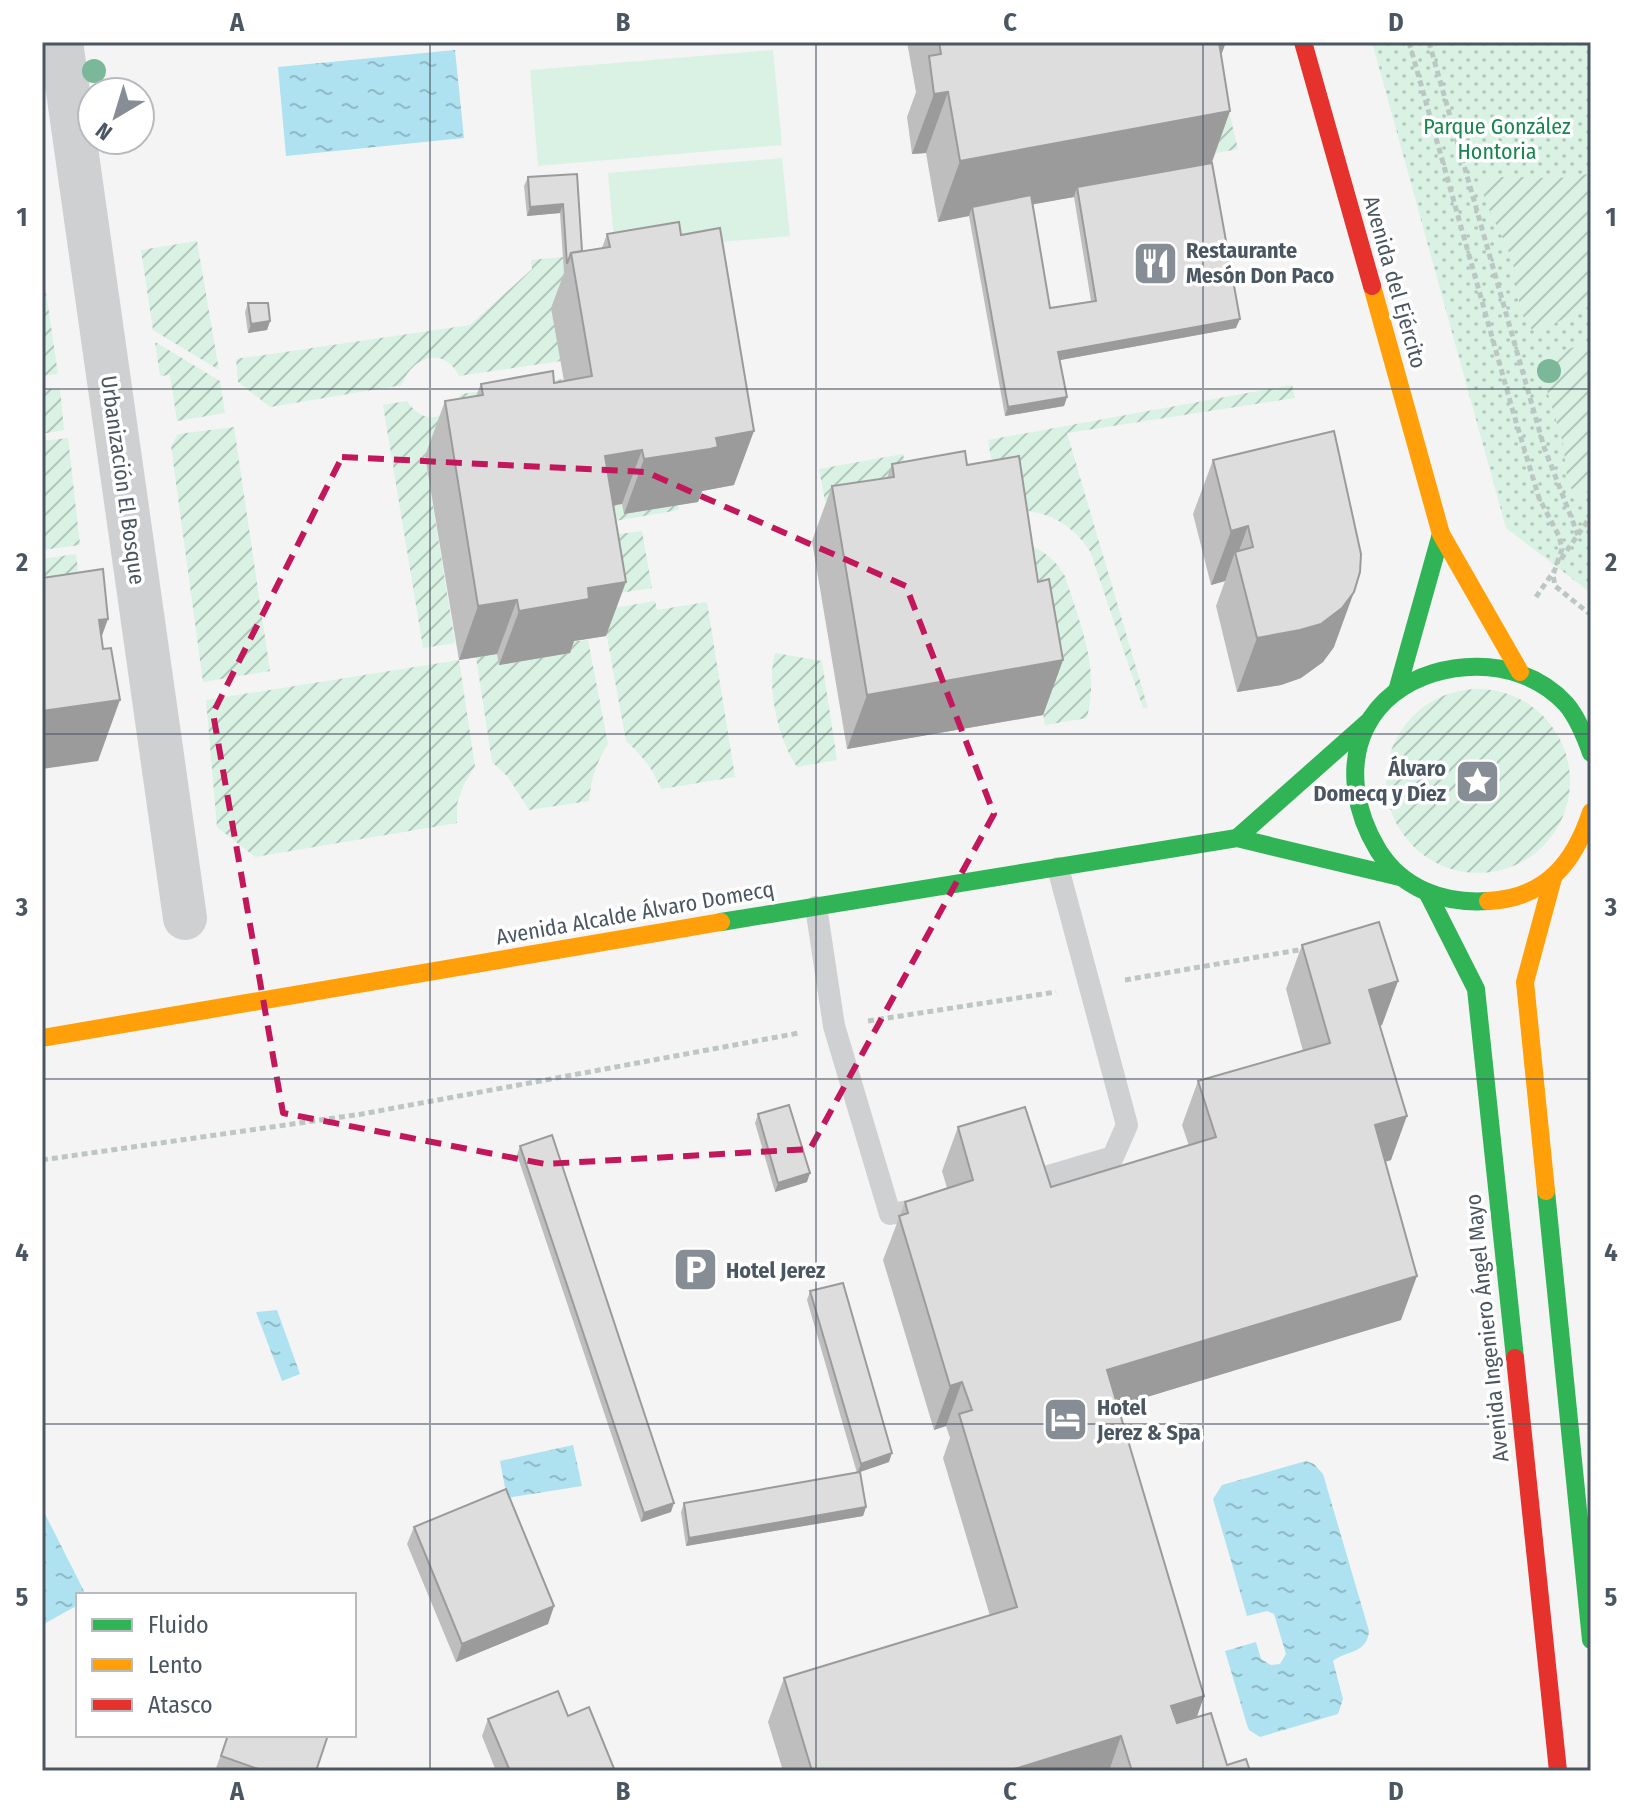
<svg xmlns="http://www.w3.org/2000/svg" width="1633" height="1813" font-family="'Fira Sans Condensed',sans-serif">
  <defs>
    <pattern id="park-dots" width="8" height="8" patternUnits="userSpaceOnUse" patternTransform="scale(2)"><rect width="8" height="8" fill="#d9f2e3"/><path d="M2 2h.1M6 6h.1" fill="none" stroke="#b2c7bb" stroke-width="1.8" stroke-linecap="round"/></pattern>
    <pattern id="garden-furrows" width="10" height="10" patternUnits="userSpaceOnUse" patternTransform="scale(2)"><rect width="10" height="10" fill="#d9f2e3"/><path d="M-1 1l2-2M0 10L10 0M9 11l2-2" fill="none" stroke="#b2c7bb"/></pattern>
    <pattern id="water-ripples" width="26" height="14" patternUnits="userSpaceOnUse" patternTransform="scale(2)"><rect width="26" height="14" fill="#aee2f0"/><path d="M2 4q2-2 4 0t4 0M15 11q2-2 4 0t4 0" fill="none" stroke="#90bac6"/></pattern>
  </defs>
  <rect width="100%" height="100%" fill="#f4f4f4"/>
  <g fill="#d9f2e3">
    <polygon points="773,50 782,145 538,166 530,70"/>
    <polygon points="782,158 790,236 615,251 608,173"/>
  </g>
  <polygon fill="url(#park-dots)" points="1372,42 1591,42 1591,593 1506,528"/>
  <g fill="url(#garden-furrows)">
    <polygon points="1212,42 1238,149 1206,155"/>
    <path d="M1591,173V305L1536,333C1515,317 1520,291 1514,268C1507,239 1487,214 1481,185L1488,178C1523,174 1558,183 1591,173Z"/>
    <polygon points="197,241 219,370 153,330 141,250"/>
    <path d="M563,257L566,305L561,361L459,376C444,345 411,357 402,385L270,407L238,382L236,359L470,325L532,269L531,260Z"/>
    <polygon points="42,265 58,374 42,376"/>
    <polygon points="155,342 220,381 225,413 177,421 170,375 160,376"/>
    <polygon points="1591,342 1591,491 1580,495 1568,486 1563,443 1542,374 1544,361 1555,353"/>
    <path d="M563,379L572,431L425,456L455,643L423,648L383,405L407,401C425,428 448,418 461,394Z"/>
    <path d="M1292,385L1295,398L1067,433L1148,708H1143L1090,551C1066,516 1040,510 999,508L988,440Z"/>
    <polygon points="60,388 64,430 42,434 42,390"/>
    <polygon points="234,427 270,671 203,682 171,446 178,434"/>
    <polygon points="68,438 80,545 42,550 42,441"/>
    <polygon points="903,454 909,486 825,501 819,469"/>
    <polygon points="622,504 625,514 678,505 679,510 603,523 600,508"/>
    <polygon points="642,531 652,588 600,596 590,538"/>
    <path d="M1022,543C1042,549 1054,558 1065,576C1080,625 1100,666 1087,718L1045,725L1029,634Z"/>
    <polygon points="76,554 81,596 42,601 42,559"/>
    <path d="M655,601L657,610L707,602L735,777L661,789C653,769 642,755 626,741L602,610Z"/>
    <path d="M588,640L608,744C596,763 591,779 589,801L529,810L508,777L492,762L476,657L497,654L500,665L569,653L568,642Z"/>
    <path d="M775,653L822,661L837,760L797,767C778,740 766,686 775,653Z"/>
    <polygon points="459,660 475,766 464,784 457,804 457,823 255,857 217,827 206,700"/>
    <circle cx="1478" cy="781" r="92"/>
  </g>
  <g fill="url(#water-ripples)">
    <polygon points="455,50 464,138 286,156 278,67"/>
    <polygon points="277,1310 300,1374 282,1381 256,1312"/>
    <polygon points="573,1445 582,1486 507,1498 500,1461"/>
    <path d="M1306,1461L1314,1464L1323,1474L1369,1631C1367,1654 1347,1650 1333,1661L1343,1699L1338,1714L1260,1737L1249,1730L1247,1725L1225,1651L1256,1642L1261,1659L1271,1665L1280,1664L1286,1654L1274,1614L1267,1611L1247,1616L1213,1499L1222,1485Z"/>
    <polygon points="42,1508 86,1595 78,1595 78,1605 42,1625"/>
  </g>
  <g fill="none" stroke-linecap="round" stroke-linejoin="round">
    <g stroke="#bcc7c4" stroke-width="5" stroke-dasharray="6 4" stroke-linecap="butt">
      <polyline points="1409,42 1514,415 1539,498 1559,536 1562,549 1553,575 1555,586 1591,615"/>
      <polyline points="1429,42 1544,447 1578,535"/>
      <polyline points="1561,559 1591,516"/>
      <polyline points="1536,597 1554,571"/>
      <polyline points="1125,980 1304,949"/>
      <polyline points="868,1021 1056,992"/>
      <polyline points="42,1160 362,1114 799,1033"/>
    </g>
    <g stroke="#ced0d2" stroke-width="22">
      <polyline points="816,907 834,1026 890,1214 928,1208"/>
      <polyline points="1021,1184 1113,1157 1127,1125 1058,868"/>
    </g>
    <polyline stroke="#ced0d2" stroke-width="44" points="61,42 185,918"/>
    <g stroke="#30b455" stroke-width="18">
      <polyline points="1397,691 1441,534"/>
      <polyline points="1237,838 1369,721"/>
      <polyline points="1427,892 1476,989 1515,1358"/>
      <path d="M1488,901C1444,904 1402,889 1378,850C1356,814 1346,767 1366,727C1393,673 1467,655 1520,674C1537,680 1554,691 1566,704C1578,718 1585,736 1591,753"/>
      <polyline points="721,922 1237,838 1400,877"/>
      <polyline points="1546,1191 1591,1640"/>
    </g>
    <g stroke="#ff9f0a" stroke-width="18">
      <polyline points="1372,286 1441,534 1520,672"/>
      <path d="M1488,901C1546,898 1574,863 1591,812"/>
      <polyline points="42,1038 721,922"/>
      <polyline points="1546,1191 1525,982 1553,878"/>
    </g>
    <g stroke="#e5322d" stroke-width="18">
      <polyline points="1303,42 1372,286"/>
      <polyline points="1515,1358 1558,1771"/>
    </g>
  </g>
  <g fill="#7ab899">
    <circle cx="94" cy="71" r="12"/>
    <circle cx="1549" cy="371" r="12"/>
  </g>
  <g fill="#bebebf" fill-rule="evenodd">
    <path d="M907,42H1226L1221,55L1230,111L1212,163L1236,328L1060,360L1067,397L1064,406L1005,416L969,216L938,222L926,153L912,154L907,117L916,92ZM1074,197L1091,301L1050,308L1032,204Z"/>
    <polygon points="577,174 582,251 602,248 607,234 734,485 702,491 698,502 690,503 624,514 622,504 613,505 606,636 574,641 570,653 499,665 497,654 459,660 425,456 445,401 476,396 481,384 554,383 564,381 551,308 564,273 560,213 527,216 524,186 528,177"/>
    <polygon points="248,303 270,321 267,330 248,333 245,312"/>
    <polygon points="1213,460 1334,647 1323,662 1301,678 1281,685 1237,692 1216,606 1225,581 1211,585 1193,514"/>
    <polygon points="892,464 967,465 1038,582 1063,660 1043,715 847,749 812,541 832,486 887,478"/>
    <polygon points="1302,945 1398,981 1382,1025 1380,1026 1391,1160 1385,1162 1401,1320 1117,1406 1204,1696 1197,1717 1227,1765 1250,1771 783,1771 768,1722 784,1678 990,1616 943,1458 950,1438 946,1426 934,1430 883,1260 905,1202 947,1188 942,1171 958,1127 1051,1187 1189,1146 1182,1125 1198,1081 1303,1051 1286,989"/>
    <polygon points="758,1114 807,1182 775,1192 755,1123"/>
    <polygon points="520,1146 671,1512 641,1522 517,1155"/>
    <polygon points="810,1291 889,1462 857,1473 807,1300"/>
    <polygon points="684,1503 866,1507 863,1516 686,1546 681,1512"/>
    <polygon points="414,1527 554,1606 548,1624 456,1662 407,1544"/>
    <polygon points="568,1716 615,1771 496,1771 482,1736 488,1719"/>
    <polygon points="228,1735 316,1771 215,1771"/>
  </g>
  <g fill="#9b9b9b">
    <polygon points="1212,42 1226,42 1209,88"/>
    <polygon points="948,92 926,153 912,154 934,94"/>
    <polygon points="1230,111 1208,172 1077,187 1074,197 974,215 972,207 969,216 938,222 960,161"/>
    <polygon points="563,204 560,213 527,216 530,207"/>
    <polygon points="1240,319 1236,328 1055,361 1058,352"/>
    <polygon points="270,321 267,330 248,333 251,324"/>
    <polygon points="1067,397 1064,406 1005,416 1008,407"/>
    <polygon points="754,431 734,485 702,491 698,502 624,514 644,459 716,438"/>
    <polygon points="642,450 622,504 585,510 605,456"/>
    <polygon points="1248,526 1237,556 1235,552 1225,581 1211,585 1231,531"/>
    <polygon points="626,582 606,636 574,641 570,653 499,665 519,611 588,588"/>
    <polygon points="1354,592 1334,647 1323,662 1301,678 1281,685 1237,692 1257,638"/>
    <polygon points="517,600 497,654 459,660 478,606"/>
    <polygon points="108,619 86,680 99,620"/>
    <polygon points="1063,660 1043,715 847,749 867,695"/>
    <polygon points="120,700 98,761 42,769 42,711"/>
    <polygon points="1398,981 1382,1025 1353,1034 1369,990"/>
    <polygon points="1407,1116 1391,1160 1359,1169 1375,1125"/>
    <polygon points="810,1173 807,1182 775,1192 778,1183"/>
    <polygon points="1417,1276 1401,1320 1091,1414 1107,1370"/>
    <polygon points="962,1382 946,1426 934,1430 950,1386"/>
    <polygon points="892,1453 889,1462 857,1473 861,1464"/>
    <polygon points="674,1503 671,1512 641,1522 644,1513"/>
    <polygon points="866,1507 863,1516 686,1546 689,1538"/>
    <polygon points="554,1606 548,1624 456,1662 462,1644"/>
    <polygon points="1204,1696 1189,1739 1155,1750 1171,1706"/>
    <polygon points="1121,1736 1109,1771 1008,1771"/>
  </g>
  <g fill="#ddddde" stroke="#9b9b9b" stroke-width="2">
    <polygon points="939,42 1219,42 1230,111 960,161 948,92 934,94 929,56 941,54"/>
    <polygon points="1212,163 1240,319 1058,352 1067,397 1008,407 972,207 1031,195 1050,308 1096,301 1077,187"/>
    <polygon points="577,174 582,251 571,253 567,264 563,204 530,207 528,177"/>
    <polygon points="679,222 681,235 720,228 754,431 716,438 718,447 710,449 644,459 642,450 605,456 626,582 588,588 589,599 519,611 517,600 478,606 445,401 483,395 481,384 553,371 554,383 592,376 571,253 610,247 607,234"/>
    <polygon points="248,303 268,303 270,321 251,324"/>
    <polygon points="1334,431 1361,554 1360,572 1354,592 1342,608 1321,624 1300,630 1257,638 1235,552 1253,547 1248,526 1231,531 1213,460"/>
    <polygon points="965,451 967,465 1019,456 1038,582 1049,579 1063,660 867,695 832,486 894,477 892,464"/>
    <polygon points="103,569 108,619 99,620 103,649 111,648 120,700 42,711 42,578"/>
    <polygon points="1379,922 1398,981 1369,990 1407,1116 1375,1125 1417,1276 1107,1370 1204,1696 1171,1706 1177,1723 1211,1713 1227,1765 1246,1759 1250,1771 1132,1771 1121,1736 1008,1771 812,1771 784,1678 1017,1607 959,1414 972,1410 962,1382 950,1386 899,1216 908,1213 905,1202 973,1180 958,1127 1025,1107 1051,1187 1216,1137 1198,1081 1330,1043 1302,945"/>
    <polygon points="789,1105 810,1173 778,1183 758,1114"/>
    <polygon points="552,1135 674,1503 644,1513 520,1146"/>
    <polygon points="843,1283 892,1453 861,1464 810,1291"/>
    <polygon points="860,1472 866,1507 689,1538 684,1503"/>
    <polygon points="506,1489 554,1606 462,1644 414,1527"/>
    <polygon points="558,1691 568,1716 589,1707 615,1771 510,1771 488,1719"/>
    <polygon points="228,1735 328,1735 316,1771 264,1771 221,1756"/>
  </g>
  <path fill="none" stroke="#c2185b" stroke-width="6" stroke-dasharray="16 10" stroke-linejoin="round" d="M342,457L646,472L906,586L994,814L810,1149L545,1164L283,1113L213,713Z"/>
  <path fill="none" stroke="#4a5661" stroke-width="2" stroke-opacity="0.55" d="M430,42V1771M816,42V1771M1203,42V1771M42,389H1591M42,734H1591M42,1079H1591M42,1424H1591"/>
  <defs>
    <symbol id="restaurant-square" viewBox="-11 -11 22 22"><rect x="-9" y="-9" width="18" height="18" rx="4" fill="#868d94" stroke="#fff"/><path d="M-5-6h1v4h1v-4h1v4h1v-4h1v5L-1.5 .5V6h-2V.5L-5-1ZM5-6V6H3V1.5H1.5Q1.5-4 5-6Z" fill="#fff"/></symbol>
    <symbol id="sight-square" viewBox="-11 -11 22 22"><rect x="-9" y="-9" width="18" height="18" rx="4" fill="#868d94" stroke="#fff"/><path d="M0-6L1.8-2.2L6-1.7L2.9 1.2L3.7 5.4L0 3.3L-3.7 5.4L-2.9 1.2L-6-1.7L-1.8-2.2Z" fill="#fff"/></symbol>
    <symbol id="parking-square" viewBox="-11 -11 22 22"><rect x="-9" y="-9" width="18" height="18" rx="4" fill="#868d94" stroke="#fff"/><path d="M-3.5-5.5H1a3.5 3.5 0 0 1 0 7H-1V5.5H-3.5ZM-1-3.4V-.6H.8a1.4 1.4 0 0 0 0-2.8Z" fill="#fff"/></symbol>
    <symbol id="hotel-square" viewBox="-11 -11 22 22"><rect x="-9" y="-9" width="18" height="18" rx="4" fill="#868d94" stroke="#fff"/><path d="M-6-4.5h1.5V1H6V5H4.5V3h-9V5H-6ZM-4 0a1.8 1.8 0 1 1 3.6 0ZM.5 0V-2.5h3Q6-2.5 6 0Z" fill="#fff"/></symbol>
  </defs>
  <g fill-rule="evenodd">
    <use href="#restaurant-square" x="1130" y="238" width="51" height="51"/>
    <use href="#sight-square" x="1452" y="756" width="51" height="51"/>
    <use href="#parking-square" x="670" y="1244" width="51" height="51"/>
    <use href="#hotel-square" x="1040" y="1394" width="51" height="51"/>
  </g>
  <g text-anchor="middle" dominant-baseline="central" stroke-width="7" stroke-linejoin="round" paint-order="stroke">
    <g font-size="22" fill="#17864f" stroke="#fff">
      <text x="1497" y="126">Parque González<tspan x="1497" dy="25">Hontoria</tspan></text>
    </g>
    <g font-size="22" font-weight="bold" fill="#4a5661" stroke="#fff" text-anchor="start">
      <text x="1186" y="250">Restaurante<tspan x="1186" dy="25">Mesón Don Paco</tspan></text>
      <text x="1446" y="768" text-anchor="end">Álvaro<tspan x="1446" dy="25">Domecq y Díez</tspan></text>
      <text x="726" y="1270">Hotel Jerez</text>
      <text x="1097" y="1407">Hotel<tspan x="1097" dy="25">Jerez &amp; Spa</tspan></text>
    </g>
    <g font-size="22" fill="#4a5661" stroke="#fff">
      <text transform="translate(1395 282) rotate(74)">Avenida del Ejército</text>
      <text transform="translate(123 480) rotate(82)">Urbanización El Bosque</text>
      <text transform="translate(635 913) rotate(-10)">Avenida Alcalde Álvaro Domecq</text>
      <text transform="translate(1487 1328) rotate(-96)">Avenida Ingeniero Ángel Mayo</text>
    </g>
  </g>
  <rect width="1633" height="1813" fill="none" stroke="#ffffff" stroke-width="88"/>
  <rect x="76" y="1593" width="280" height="144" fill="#ffffff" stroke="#b7bbc0" stroke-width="2"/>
  <rect x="92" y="1619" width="40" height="12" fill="#30b455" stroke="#b7bbc0" stroke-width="2"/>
  <text x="148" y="1633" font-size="24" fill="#4a5661">Fluido</text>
  <rect x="92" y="1659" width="40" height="12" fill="#ff9f0a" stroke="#b7bbc0" stroke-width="2"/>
  <text x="148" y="1673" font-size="24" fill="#4a5661">Lento</text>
  <rect x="92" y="1699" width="40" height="12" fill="#e5322d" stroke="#b7bbc0" stroke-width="2"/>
  <text x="148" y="1713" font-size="24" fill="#4a5661">Atasco</text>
  <g transform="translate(116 116) rotate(218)"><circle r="38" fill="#ffffff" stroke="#b7bbc0" stroke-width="2"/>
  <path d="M0-6L14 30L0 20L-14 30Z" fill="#868d94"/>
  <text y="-12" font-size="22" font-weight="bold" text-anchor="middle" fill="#4a5661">N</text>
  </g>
  <rect x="44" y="44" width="1545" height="1725" fill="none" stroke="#4a5661" stroke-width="3"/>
  <g font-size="26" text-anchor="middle" font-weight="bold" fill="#4a5661">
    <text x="237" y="31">A</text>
    <text x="623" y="31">B</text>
    <text x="1010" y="31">C</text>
    <text x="1396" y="31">D</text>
    <text x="22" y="226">1</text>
    <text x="1611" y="226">1</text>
    <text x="22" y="571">2</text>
    <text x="1611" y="571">2</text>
    <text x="22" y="916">3</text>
    <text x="1611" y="916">3</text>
    <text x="22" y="1261">4</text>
    <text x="1611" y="1261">4</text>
    <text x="22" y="1606">5</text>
    <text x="1611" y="1606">5</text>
    <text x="237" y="1800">A</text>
    <text x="623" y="1800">B</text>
    <text x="1010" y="1800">C</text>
    <text x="1396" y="1800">D</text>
  </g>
</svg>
